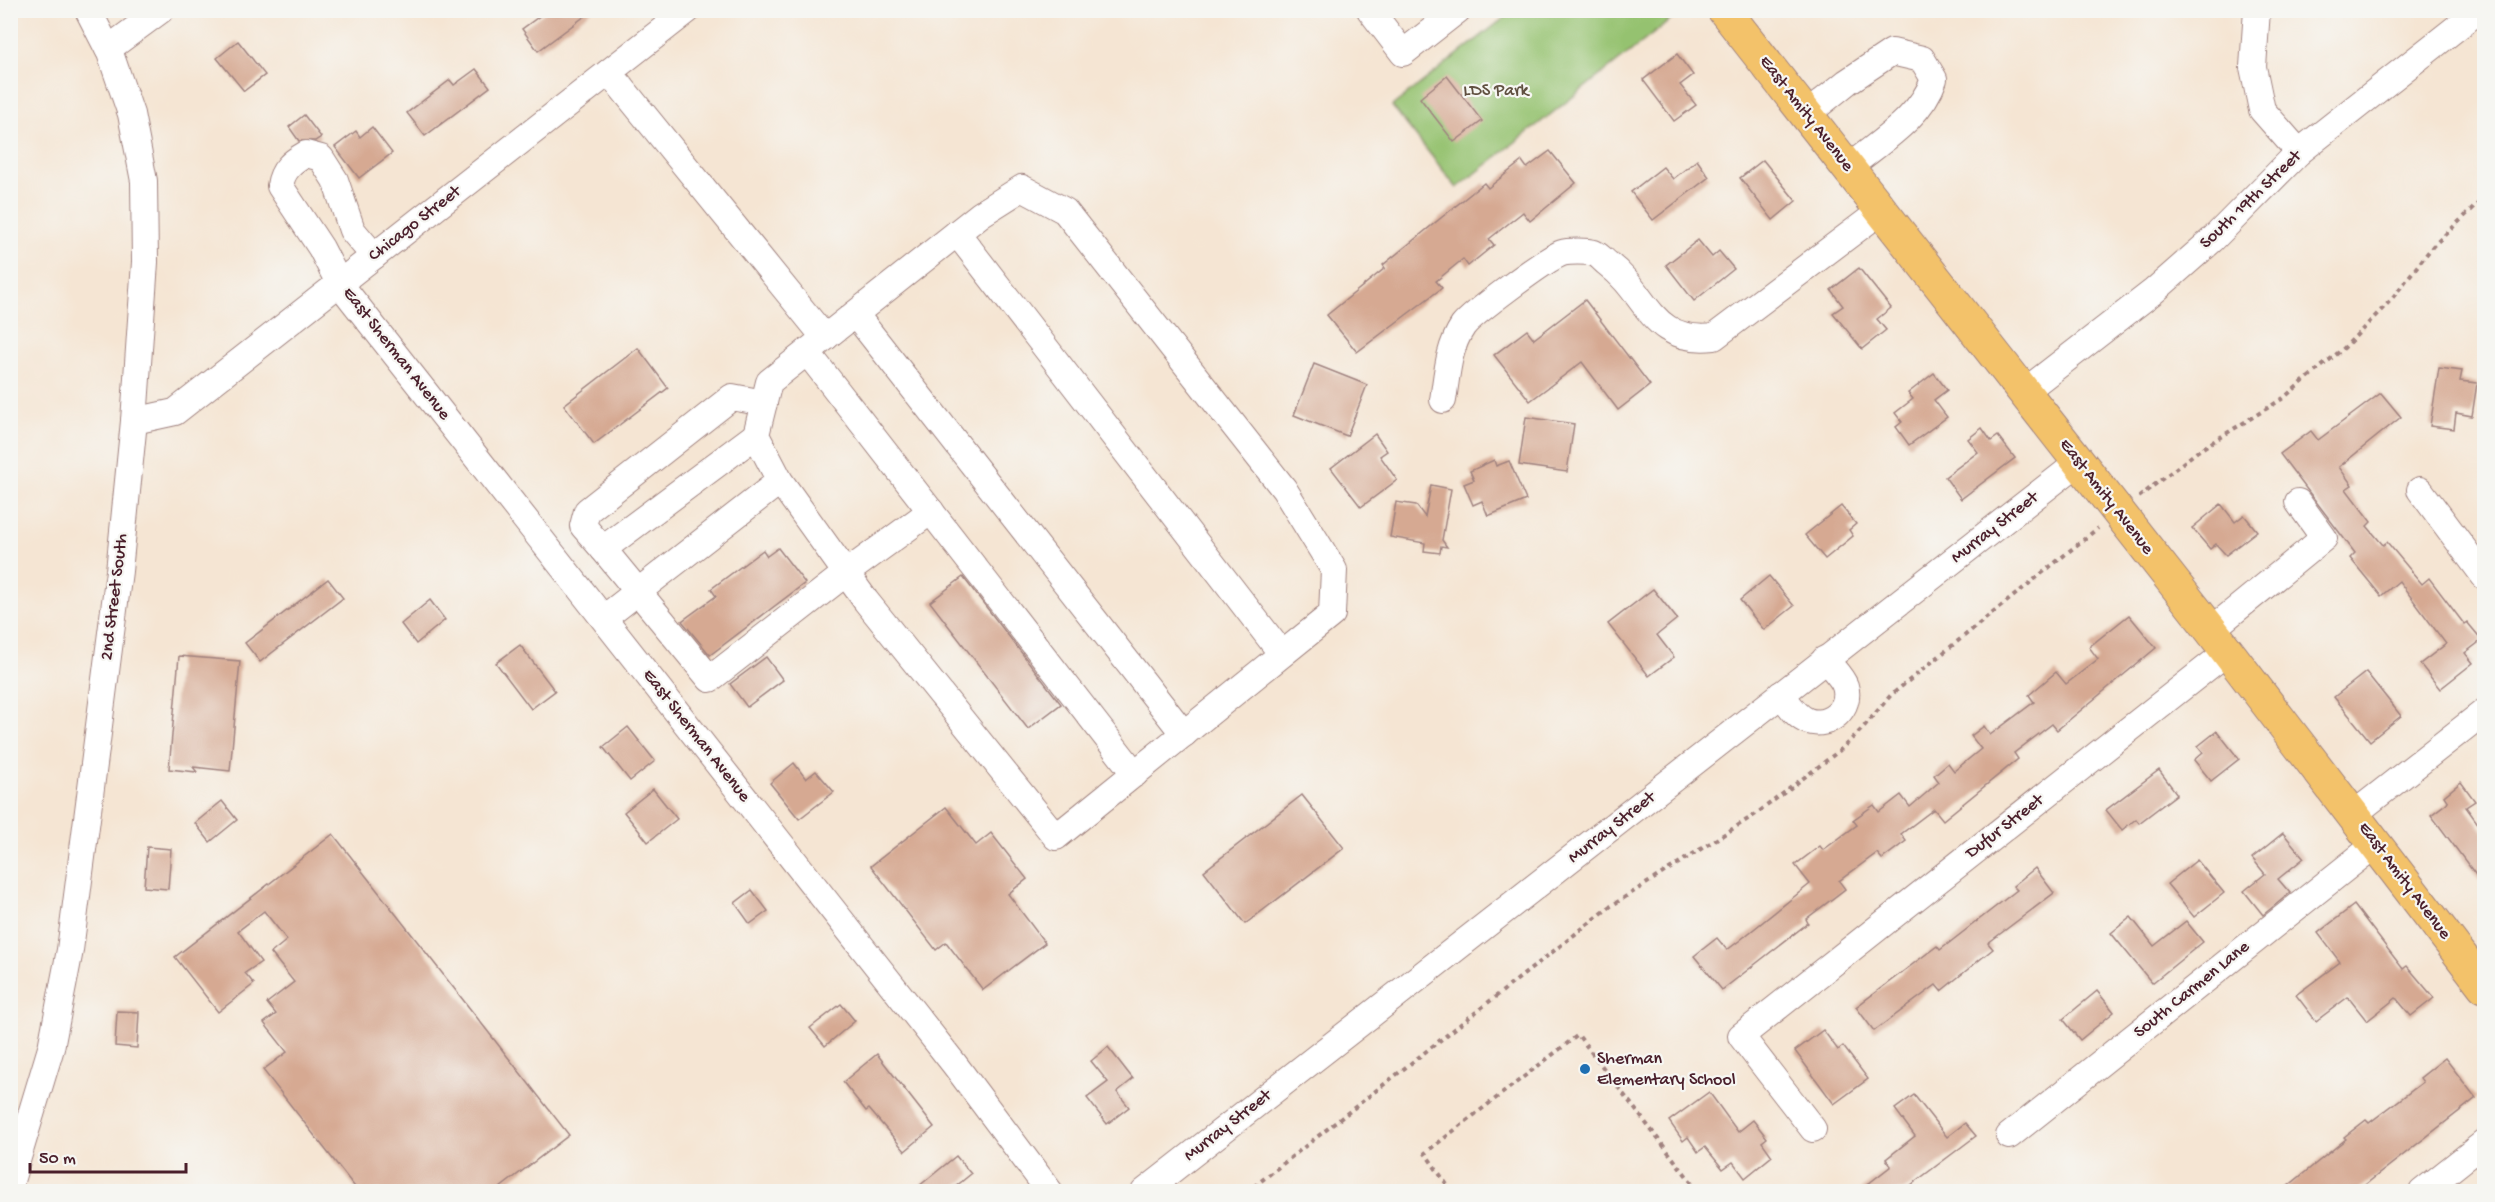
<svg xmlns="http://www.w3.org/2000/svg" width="2495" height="1202" font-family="'Gochi Hand',sans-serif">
  <rect width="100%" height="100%" fill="#f6f6f2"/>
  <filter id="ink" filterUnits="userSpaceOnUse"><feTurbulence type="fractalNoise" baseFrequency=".0167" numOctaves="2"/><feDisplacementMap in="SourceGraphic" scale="12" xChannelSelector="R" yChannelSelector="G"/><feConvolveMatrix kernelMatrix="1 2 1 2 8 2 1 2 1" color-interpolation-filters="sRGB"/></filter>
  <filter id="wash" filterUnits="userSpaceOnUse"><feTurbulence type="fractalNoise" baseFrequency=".008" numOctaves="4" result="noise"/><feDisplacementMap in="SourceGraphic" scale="24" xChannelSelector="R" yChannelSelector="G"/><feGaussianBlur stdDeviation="1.35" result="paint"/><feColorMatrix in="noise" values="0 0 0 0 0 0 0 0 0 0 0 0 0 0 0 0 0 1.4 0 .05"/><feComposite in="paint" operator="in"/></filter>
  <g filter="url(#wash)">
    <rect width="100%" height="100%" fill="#f5e5d3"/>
    <polygon fill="#95c270" stroke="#70704e" stroke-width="1.5" points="1513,11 1682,11 1457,188 1392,106"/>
    <g id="blocks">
      <g fill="#d6a992">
        <polygon points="548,10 593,10 538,51 522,29"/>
        <polygon points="238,41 265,75 244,91 217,58"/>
        <polygon points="1677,54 1693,75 1680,85 1696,105 1674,121 1643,80"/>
        <polygon points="476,69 490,87 425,136 407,113 450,80 454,85"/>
        <polygon points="1447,76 1482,121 1454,142 1420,98"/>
        <polygon points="304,115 321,137 315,141 299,141 289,127"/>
        <polygon points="372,127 392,153 359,178 335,147 356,131 360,137"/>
        <polygon points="1550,151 1576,183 1530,221 1523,212 1489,239 1494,245 1468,266 1463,259 1436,281 1442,288 1357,352 1327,315 1385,268 1383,265 1484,183 1488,188 1522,161 1527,168"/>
        <polygon points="1697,160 1709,177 1653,220 1631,192 1663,167 1673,179"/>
        <polygon points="1763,160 1796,201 1773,220 1740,178"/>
        <polygon points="1698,240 1712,257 1719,251 1734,269 1694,301 1666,265"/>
        <polygon points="1859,268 1891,308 1877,319 1886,330 1862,349 1833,313 1843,306 1831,290"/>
        <polygon points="1585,300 1650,385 1618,410 1582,362 1530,401 1494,355 1527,330 1534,339"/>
        <polygon points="638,348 668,388 594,444 564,405"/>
        <polygon points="1314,364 1367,385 1347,436 1294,415"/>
        <polygon points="2439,368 2462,371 2460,381 2477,383 2472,416 2456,413 2454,429 2430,426"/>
        <polygon points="1934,373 1947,390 1934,400 1947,417 1909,445 1896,427 1902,422 1895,413 1913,399 1908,393"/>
        <polygon points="2381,393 2401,417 2339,467 2352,485 2346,489 2371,522 2367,526 2383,545 2387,542 2422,584 2429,578 2464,624 2467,622 2482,640 2465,653 2473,663 2440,689 2420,664 2446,644 2399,581 2381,596 2350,558 2355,553 2280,454 2311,431 2318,440"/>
        <polygon points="1526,417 1574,424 1567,472 1519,465"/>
        <polygon points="1982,428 1991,441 1998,436 2015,458 1961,499 1945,477 1978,452 1968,439"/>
        <polygon points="1375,434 1387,451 1380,456 1397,480 1361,507 1331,468"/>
        <polygon points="1494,460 1496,466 1509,461 1526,500 1488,516 1482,501 1473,505 1464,484 1474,480 1470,471"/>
        <polygon points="1431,485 1451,489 1442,540 1447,547 1441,546 1440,553 1424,551 1425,543 1390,537 1396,502 1416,505 1425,517"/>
        <polygon points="2221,504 2235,522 2244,515 2257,531 2226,555 2216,544 2210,549 2192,528"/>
        <polygon points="1841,506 1856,524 1849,530 1853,536 1825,559 1805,535"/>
        <polygon points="778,548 805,583 710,655 682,621 716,596 711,589 763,550 767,556"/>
        <polygon points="1769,576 1794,606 1764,630 1740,600"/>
        <polygon points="963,577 1061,704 1028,729 930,602"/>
        <polygon points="328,579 343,598 260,662 245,643"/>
        <polygon points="1653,589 1677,619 1657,635 1674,657 1649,676 1608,624"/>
        <polygon points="430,600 445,620 416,644 401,624"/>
        <polygon points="2129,615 2156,648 2057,730 2052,724 2014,753 2018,759 1943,820 1934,809 1901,834 1906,841 1882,859 1877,853 1839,881 1845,889 1806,919 1808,923 1722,990 1694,956 1717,938 1727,950 1739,941 1810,884 1795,865 1820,846 1823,850 1857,825 1853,820 1874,805 1879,812 1901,795 1910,807 1939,782 1934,775 1948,763 1954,771 1981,749 1971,736 1984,726 1990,735 2034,702 2029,695 2056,672 2066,684 2098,659 2089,647"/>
        <polygon points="520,645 555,691 531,709 496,663"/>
        <polygon points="179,656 240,661 230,771 193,767 197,772 169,769"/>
        <polygon points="766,657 783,680 747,707 730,684"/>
        <polygon points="2366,672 2401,716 2370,741 2334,697"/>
        <polygon points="628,727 655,761 630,781 603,747"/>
        <polygon points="2217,731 2239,759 2211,781 2194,760 2203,752 2198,746"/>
        <polygon points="794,763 806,779 816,771 834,792 799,819 770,783"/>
        <polygon points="2159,770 2177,794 2139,823 2136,819 2122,830 2106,810"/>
        <polygon points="2461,782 2475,801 2466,807 2484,832 2484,886 2431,815 2448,802 2444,796"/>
        <polygon points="653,789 677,819 648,842 624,812"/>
        <polygon points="1302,795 1344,848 1245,924 1204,871"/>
        <polygon points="222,801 237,820 210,842 195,823"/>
        <polygon points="946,807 976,845 991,833 1027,879 1008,894 1045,943 983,990 946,942 936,950 871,866"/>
        <polygon points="2283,833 2304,858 2278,879 2290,893 2263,915 2244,891 2265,874 2252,858"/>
        <polygon points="333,834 569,1135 496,1191 358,1191 263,1070 287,1052 264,1023 276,1014 267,1003 294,982 271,953 287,940 264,911 238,931 261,962 245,973 254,984 218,1012 175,957"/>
        <polygon points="147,847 171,849 168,889 144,887"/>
        <polygon points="2197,860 2224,893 2194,917 2167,884"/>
        <polygon points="2035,868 2054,893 1988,943 1993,949 1941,991 1936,985 1874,1031 1856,1007 1937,946 1940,950 2017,890 2013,886"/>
        <polygon points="752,890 768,911 750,924 735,903"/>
        <polygon points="2354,905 2403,969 2407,966 2434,998 2411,1016 2396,998 2367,1021 2348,997 2316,1021 2296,995 2340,962 2318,933"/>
        <polygon points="2131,917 2154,946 2186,921 2203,942 2152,983 2111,933"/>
        <polygon points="2097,991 2114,1012 2080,1040 2063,1019"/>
        <polygon points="841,1004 855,1021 825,1046 810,1028"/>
        <polygon points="117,1011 139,1012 137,1048 115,1046"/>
        <polygon points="1823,1030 1838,1050 1843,1046 1868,1079 1834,1104 1795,1051"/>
        <polygon points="1108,1047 1133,1079 1117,1092 1129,1107 1107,1124 1087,1098 1108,1082 1091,1061"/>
        <polygon points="877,1054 934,1127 905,1151 869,1109 866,1111 843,1082"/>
        <polygon points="2445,1058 2476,1098 2357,1191 2282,1191 2346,1139 2344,1137 2366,1120 2369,1123 2423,1082 2420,1078"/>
        <polygon points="1709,1092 1738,1132 1753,1120 1767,1138 1762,1142 1772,1156 1745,1178 1733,1162 1723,1169 1705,1147 1698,1152 1688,1137 1683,1141 1669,1121"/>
        <polygon points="1914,1095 1947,1137 1965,1123 1976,1136 1903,1191 1859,1191 1891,1166 1886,1159 1915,1136 1895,1109"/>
        <polygon points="956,1156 971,1174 950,1191 913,1191"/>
      </g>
    </g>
  </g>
  <g filter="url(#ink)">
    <use href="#blocks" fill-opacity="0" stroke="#a0827f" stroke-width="1.5"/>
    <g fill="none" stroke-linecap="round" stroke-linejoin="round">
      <defs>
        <g id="minor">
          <polyline points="1370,10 1403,53 1458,10"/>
          <polyline points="2257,10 2253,67 2262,110 2299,152"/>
          <polyline points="108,49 161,10"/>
          <polyline points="609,72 825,338"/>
          <path d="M1806,115L1847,82L1892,52L1922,59L1934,79C1921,118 1879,142 1848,168"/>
          <polyline points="957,233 1282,654"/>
          <path d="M374,256L352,230L335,180L321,158L306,154C292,162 282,170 280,186L321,248L339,283L955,1065L1050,1192"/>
          <polyline points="855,314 1184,734"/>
          <polyline points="807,352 1135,774"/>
          <polyline points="2024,392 2154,291 2212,240 2299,152 2479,10"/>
          <path d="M1443,400C1447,375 1448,348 1463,326C1472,314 1547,258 1562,253C1568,251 1587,251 1594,253C1599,255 1604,261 1608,264C1649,295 1650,344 1714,337L1881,211"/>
          <polyline points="134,421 175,412 688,10"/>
          <polyline points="756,435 603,549 710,679 846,573 931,511"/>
          <polyline points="2420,490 2484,576"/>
          <polyline points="603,549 583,526 587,511 732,397 764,403"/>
          <polyline points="604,618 780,481 866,601 1056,837 1332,614 1334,570 1284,489 1065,211 1022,188 981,214 769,382 756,435 780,481"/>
          <polyline points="2211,630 2324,538 2298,502"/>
          <path d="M1781,694C1789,704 1796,717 1808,721C1829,728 1852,708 1845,686C1842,677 1831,667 1825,659"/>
          <polyline points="2354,814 2484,712"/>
          <polyline points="1813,1129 1741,1036 2227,652"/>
          <polyline points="2009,1136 2376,844"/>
          <polyline points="10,1184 51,1048 70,950 119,571 134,421 145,262 144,181 131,114 110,53 88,10"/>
          <polyline points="1144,1192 2079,462"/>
          <polyline points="2422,1192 2484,1143"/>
        </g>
        <polyline id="major" points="1724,10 2211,630 2484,986"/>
      </defs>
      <use href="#minor" stroke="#a0827f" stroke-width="28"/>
      <use href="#major" stroke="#a0827f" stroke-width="35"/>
      <g stroke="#a0827f" stroke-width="4" stroke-dasharray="4.5 4.5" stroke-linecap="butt">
        <polyline points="2139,497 2198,451 2282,399 2344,348 2390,301 2433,246 2484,198"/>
        <polyline points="1247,1192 1611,906 1756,814 1839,751 1860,731 1891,695 2098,528"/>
        <polyline points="1452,1192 1425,1153 1578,1035 1699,1192"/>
      </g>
      <use href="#minor" stroke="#fff" stroke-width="26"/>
      <use href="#major" stroke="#f3c26a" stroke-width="33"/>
    </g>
  </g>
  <circle fill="#1f6fb2" stroke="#f6f6f2" stroke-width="2" cx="1585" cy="1069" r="6"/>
  <g text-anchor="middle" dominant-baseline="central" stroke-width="4.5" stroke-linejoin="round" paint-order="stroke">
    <g font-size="18" fill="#605040" stroke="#f6f6f2">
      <text x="1496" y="91">LDS Park</text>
    </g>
    <g font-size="18" fill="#4a1f2b" stroke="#f6f6f2">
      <text transform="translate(1806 114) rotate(52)">East Amity Avenue</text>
      <text transform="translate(2251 200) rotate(-44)">South 19th Street</text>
      <text transform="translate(415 224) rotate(-38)">Chicago Street</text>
      <text transform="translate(396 354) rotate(52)">East Sherman Avenue</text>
      <text transform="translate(2106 497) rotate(52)">East Amity Avenue</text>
      <text transform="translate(1995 528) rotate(-38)">Murray Street</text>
      <text transform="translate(115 597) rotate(-83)">2nd Street South</text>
      <text transform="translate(696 736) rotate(52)">East Sherman Avenue</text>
      <text transform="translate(2005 827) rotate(-38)">Dufur Street</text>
      <text transform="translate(1612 828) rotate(-38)">Murray Street</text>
      <text transform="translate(2404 881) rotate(53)">East Amity Avenue</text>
      <text transform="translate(2192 990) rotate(-39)">South Carmen Lane</text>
      <text transform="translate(1228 1126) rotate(-38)">Murray Street</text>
    </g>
    <g font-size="18" fill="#4a1f2b" stroke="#f6f6f2" text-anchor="start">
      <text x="1597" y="1059">Sherman<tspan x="1597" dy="21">Elementary School</tspan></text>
    </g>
  </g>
  <rect width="2495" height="1202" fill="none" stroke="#f6f6f2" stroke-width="36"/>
  <path d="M30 1163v9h156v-9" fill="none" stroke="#4a1f2b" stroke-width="3"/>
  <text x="39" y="1163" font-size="18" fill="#4a1f2b" stroke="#f6f6f2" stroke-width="4.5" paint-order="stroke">50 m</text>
</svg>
